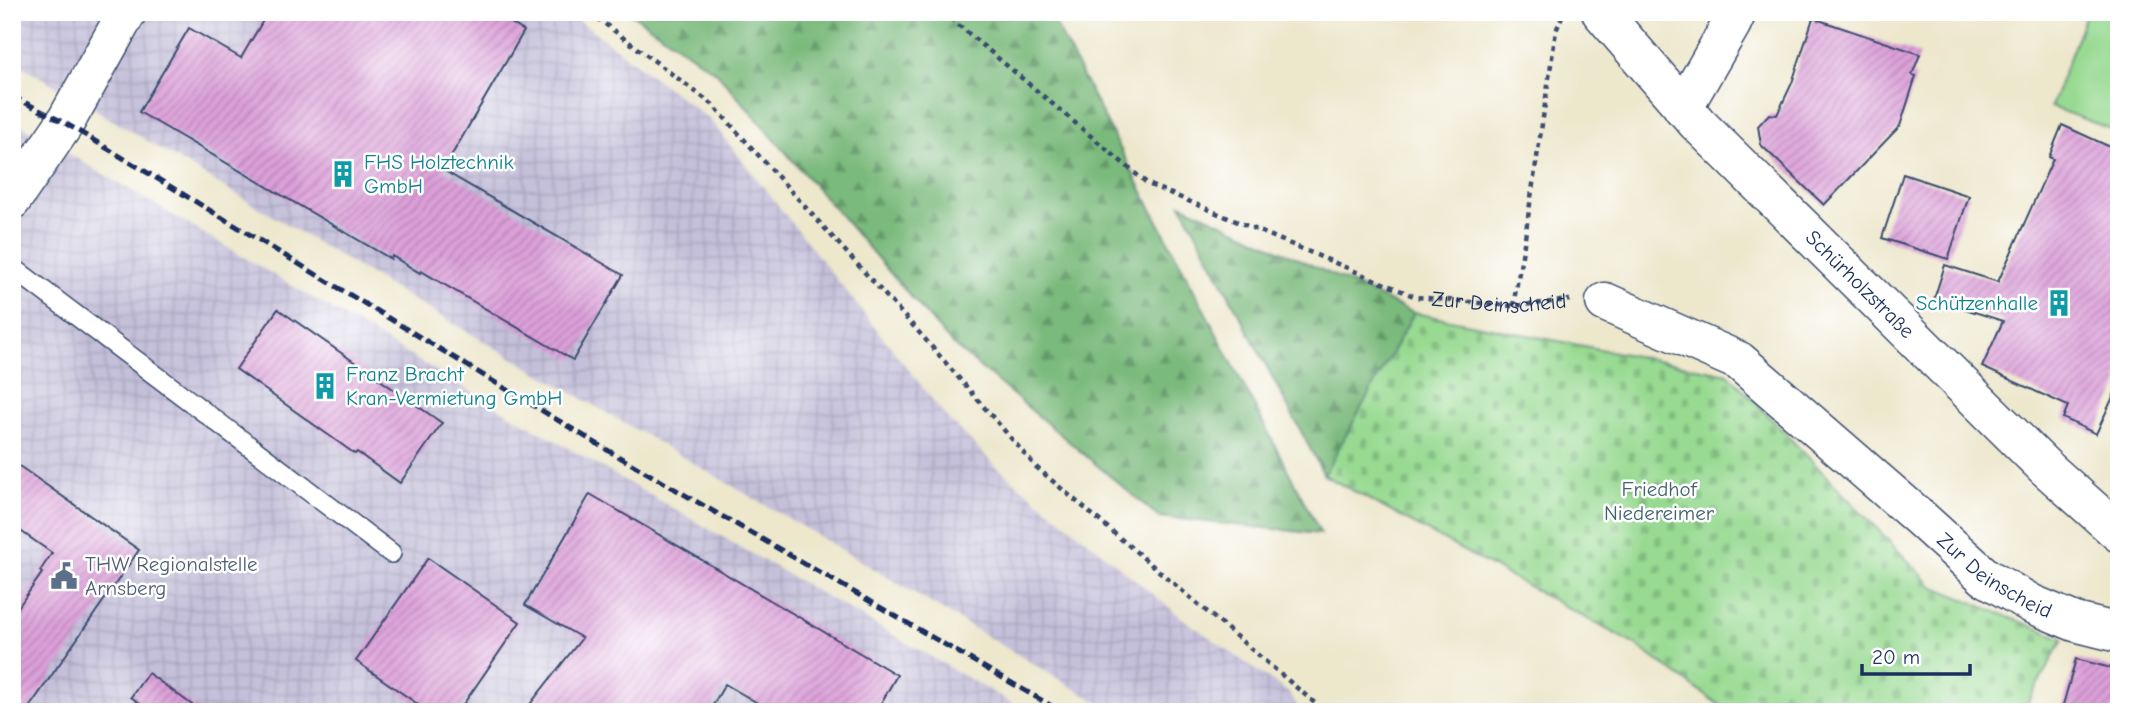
<svg xmlns="http://www.w3.org/2000/svg" width="2131" height="724" font-family="'Comic Neue',sans-serif">
  <defs>
    <pattern id="industrial-grid" width="8" height="8" patternUnits="userSpaceOnUse" patternTransform="scale(1.75)"><rect width="8" height="8" fill="#c5c0da"/><path d="M0 4h8M4 0v8" fill="none" stroke="#a9a5be"/></pattern>
    <pattern id="forest-firs" width="22" height="20" patternUnits="userSpaceOnUse" patternTransform="scale(1.75)"><rect width="22" height="20" fill="#7aba7c"/><path d="M5 1l3.5 6h-7zM16 11l3.5 6h-7z" fill="#639869"/></pattern>
    <pattern id="cemetery-stones" width="16" height="16" patternUnits="userSpaceOnUse" patternTransform="scale(1.75)"><rect width="16" height="16" fill="#98da92"/><path d="M2 7V4a2 2 0 0 1 4 0v3zM10 15v-3a2 2 0 0 1 4 0v3z" fill="#82bb80"/></pattern>
    <pattern id="building-hatch" width="6" height="6" patternUnits="userSpaceOnUse" patternTransform="scale(1.75)"><rect width="6" height="6" fill="#dda0d9"/><path d="M-1 1l2-2M0 6l6-6M5 7l2-2" fill="none" stroke="#b283b3"/></pattern>
  </defs>
  <rect width="100%" height="100%" fill="#fff"/>
  <filter id="ink" filterUnits="userSpaceOnUse"><feTurbulence type="fractalNoise" baseFrequency=".0143" numOctaves="2"/><feDisplacementMap in="SourceGraphic" scale="14" xChannelSelector="R" yChannelSelector="G"/><feConvolveMatrix kernelMatrix="1 2 1 2 8 2 1 2 1" color-interpolation-filters="sRGB"/></filter>
  <filter id="wash" filterUnits="userSpaceOnUse"><feTurbulence type="fractalNoise" baseFrequency=".00686" numOctaves="4" result="noise"/><feDisplacementMap in="SourceGraphic" scale="28" xChannelSelector="R" yChannelSelector="G"/><feGaussianBlur stdDeviation="1.57" result="paint"/><feColorMatrix in="noise" values="0 0 0 0 0 0 0 0 0 0 0 0 0 0 0 0 0 1.4 0 .05"/><feComposite in="paint" operator="in"/></filter>
  <g filter="url(#wash)">
    <rect width="100%" height="100%" fill="#ede7cc"/>
    <g fill="url(#industrial-grid)">
      <polygon points="12,12 568,12 710,120 947,418 998,468 1182,618 1289,693 1301,712 1114,712 820,537 406,296 12,60"/>
      <polygon points="12,120 502,410 1027,712 12,712"/>
    </g>
    <g fill="url(#forest-firs)" stroke="#4a746d" stroke-width="2">
      <polygon points="629,12 1049,12 1321,534 1159,517 951,343 717,73"/>
      <polygon points="1181,204 1414,313 1324,475"/>
    </g>
    <polygon fill="url(#cemetery-stones)" stroke="#5a8478" stroke-width="2" points="1414,313 1728,374 1932,586 2063,639 2022,712 1729,712 1634,644 1324,475"/>
    <polygon fill="#98da92" stroke="#5a8478" stroke-width="2" points="2087,12 2119,12 2119,132 2051,107"/>
    <g id="blocks">
      <g fill="url(#building-hatch)">
        <polygon points="268,12 493,12 524,31 443,170 623,275 573,360 421,271 420,273 392,256 391,259 139,112 189,28 241,58"/>
        <polygon points="1813,18 1920,54 1912,75 1916,76 1900,126 1824,205 1761,145 1758,126 1769,114 1777,115 1792,83"/>
        <polygon points="2062,125 2119,151 2119,384 2096,434 2063,418 2068,406 1982,367 2003,321 1934,299 1945,265 1998,282 2053,159 2049,157"/>
        <polygon points="1903,174 1969,196 1948,259 1882,238"/>
        <polygon points="278,309 442,423 400,483 357,452 355,454 236,369"/>
        <polygon points="12,461 139,550 26,712 12,712 12,616 42,573 40,571 52,553 12,525"/>
        <polygon points="590,494 897,675 876,712 773,712 725,684 709,712 524,712 582,638 525,605"/>
        <polygon points="428,558 520,622 458,712 429,712 356,661"/>
        <polygon points="2076,659 2119,670 2119,697 2115,712 2061,712"/>
        <polygon points="148,673 202,712 152,712 131,697"/>
      </g>
    </g>
  </g>
  <g filter="url(#ink)">
    <use href="#blocks" fill-opacity="0" stroke="#3a4b6e" stroke-width="2"/>
    <g fill="none" stroke-linecap="round" stroke-linejoin="round">
      <defs>
        <polyline id="service" points="12,267 391,553"/>
        <g id="minor">
          <path id="s2" d="M1601,12L1697,123L2044,466L2119,533"/>
          <polyline points="1683,108 1732,23 1737,12"/>
          <polyline points="12,200 65,123 127,12"/>
          <path id="s3" d="M1605,302L1739,361L1920,518L1985,577L2032,604L2075,622L2119,633"/>
        </g>
      </defs>
      <use href="#service" stroke="#3a4b6e" stroke-width="22"/>
      <use href="#minor" stroke="#3a4b6e" stroke-width="41"/>
      <g stroke="#3a4b6e" stroke-width="4.5" stroke-dasharray="5 5" stroke-linecap="butt">
        <polyline points="589,12 712,104 925,339 1036,467 1316,704 1318,712"/>
        <path id="s1" d="M943,12L1148,184L1416,297L1513,306L1570,300"/>
        <polyline points="1513,306 1524,244 1556,31 1562,16"/>
      </g>
      <use href="#service" stroke="#fff" stroke-width="19"/>
      <use href="#minor" stroke="#fff" stroke-width="38"/>
      <polyline stroke="#1b2f5e" stroke-width="5" stroke-dasharray="10 5" stroke-linecap="butt" points="12,96 65,123 609,451 1062,712"/>
    </g>
  </g>
  <defs>
    <symbol id="building-bare" viewBox="-9 -9 18 18"><path d="M-4-6H4V6H1V3H-1V6H-4ZM-2.5-4.3h1.7v1.8h-1.7ZM.8-4.3h1.7v1.8H.8ZM-2.5-1h1.7V.8h-1.7ZM.8-1h1.7V.8H.8Z" fill="#0f9aa8" stroke="#fff" stroke-width="2.5" paint-order="stroke"/></symbol>
    <symbol id="civic-bare" viewBox="-9 -9 18 18"><path d="M-.6-6.5H3V-4.5H.6V-3L4-1V1h2V6H-6V1h2V-1L-.6-3ZM-1.2 2.5V6h2.4V2.5Z" fill="#5c6f8a" stroke="#fff" stroke-width="2.5" paint-order="stroke"/></symbol>
  </defs>
  <g fill-rule="evenodd">
    <use href="#building-bare" x="324" y="155" width="38" height="38"/>
    <use href="#building-bare" x="2040" y="284" width="38" height="38"/>
    <use href="#building-bare" x="306" y="367" width="38" height="38"/>
    <use href="#civic-bare" x="45" y="557" width="38" height="38"/>
  </g>
  <g text-anchor="middle" dominant-baseline="central" stroke-width="5" stroke-linejoin="round" paint-order="stroke">
    <g font-size="21" fill="#0d838f" stroke="#fff" text-anchor="start">
      <text x="364" y="162">FHS Holztechnik<tspan x="364" dy="24">GmbH</tspan></text>
      <text x="2038" y="303" text-anchor="end">Schützenhalle</text>
      <text x="346" y="374">Franz Bracht<tspan x="346" dy="24">Kran-Vermietung GmbH</tspan></text>
    </g>
    <g font-size="21" fill="#1b2f5e" stroke="#fff">
      <text stroke="none"><textPath href="#s2" startOffset="376">Schürholzstraße</textPath></text>
      <text stroke="none"><textPath href="#s1" startOffset="642">Zur Deinscheid</textPath></text>
      <text stroke="none"><textPath href="#s3" startOffset="481">Zur Deinscheid</textPath></text>
    </g>
    <g font-size="21" fill="#40626e" stroke="#fff">
      <text x="1659" y="489">Friedhof<tspan x="1659" dy="24">Niedereimer</tspan></text>
    </g>
    <g font-size="21" fill="#4e5e75" stroke="#fff" text-anchor="start">
      <text x="85" y="564">THW Regionalstelle<tspan x="85" dy="24">Arnsberg</tspan></text>
    </g>
  </g>
  <rect width="2131" height="724" fill="none" stroke="#fff" stroke-width="42"/>
  <path d="M1862 664v10h108v-10" fill="none" stroke="#1b2f5e" stroke-width="3.5"/>
  <text x="1872" y="664" font-size="21" fill="#1b2f5e" stroke="#ffffff" stroke-width="5" paint-order="stroke">20 m</text>
</svg>
